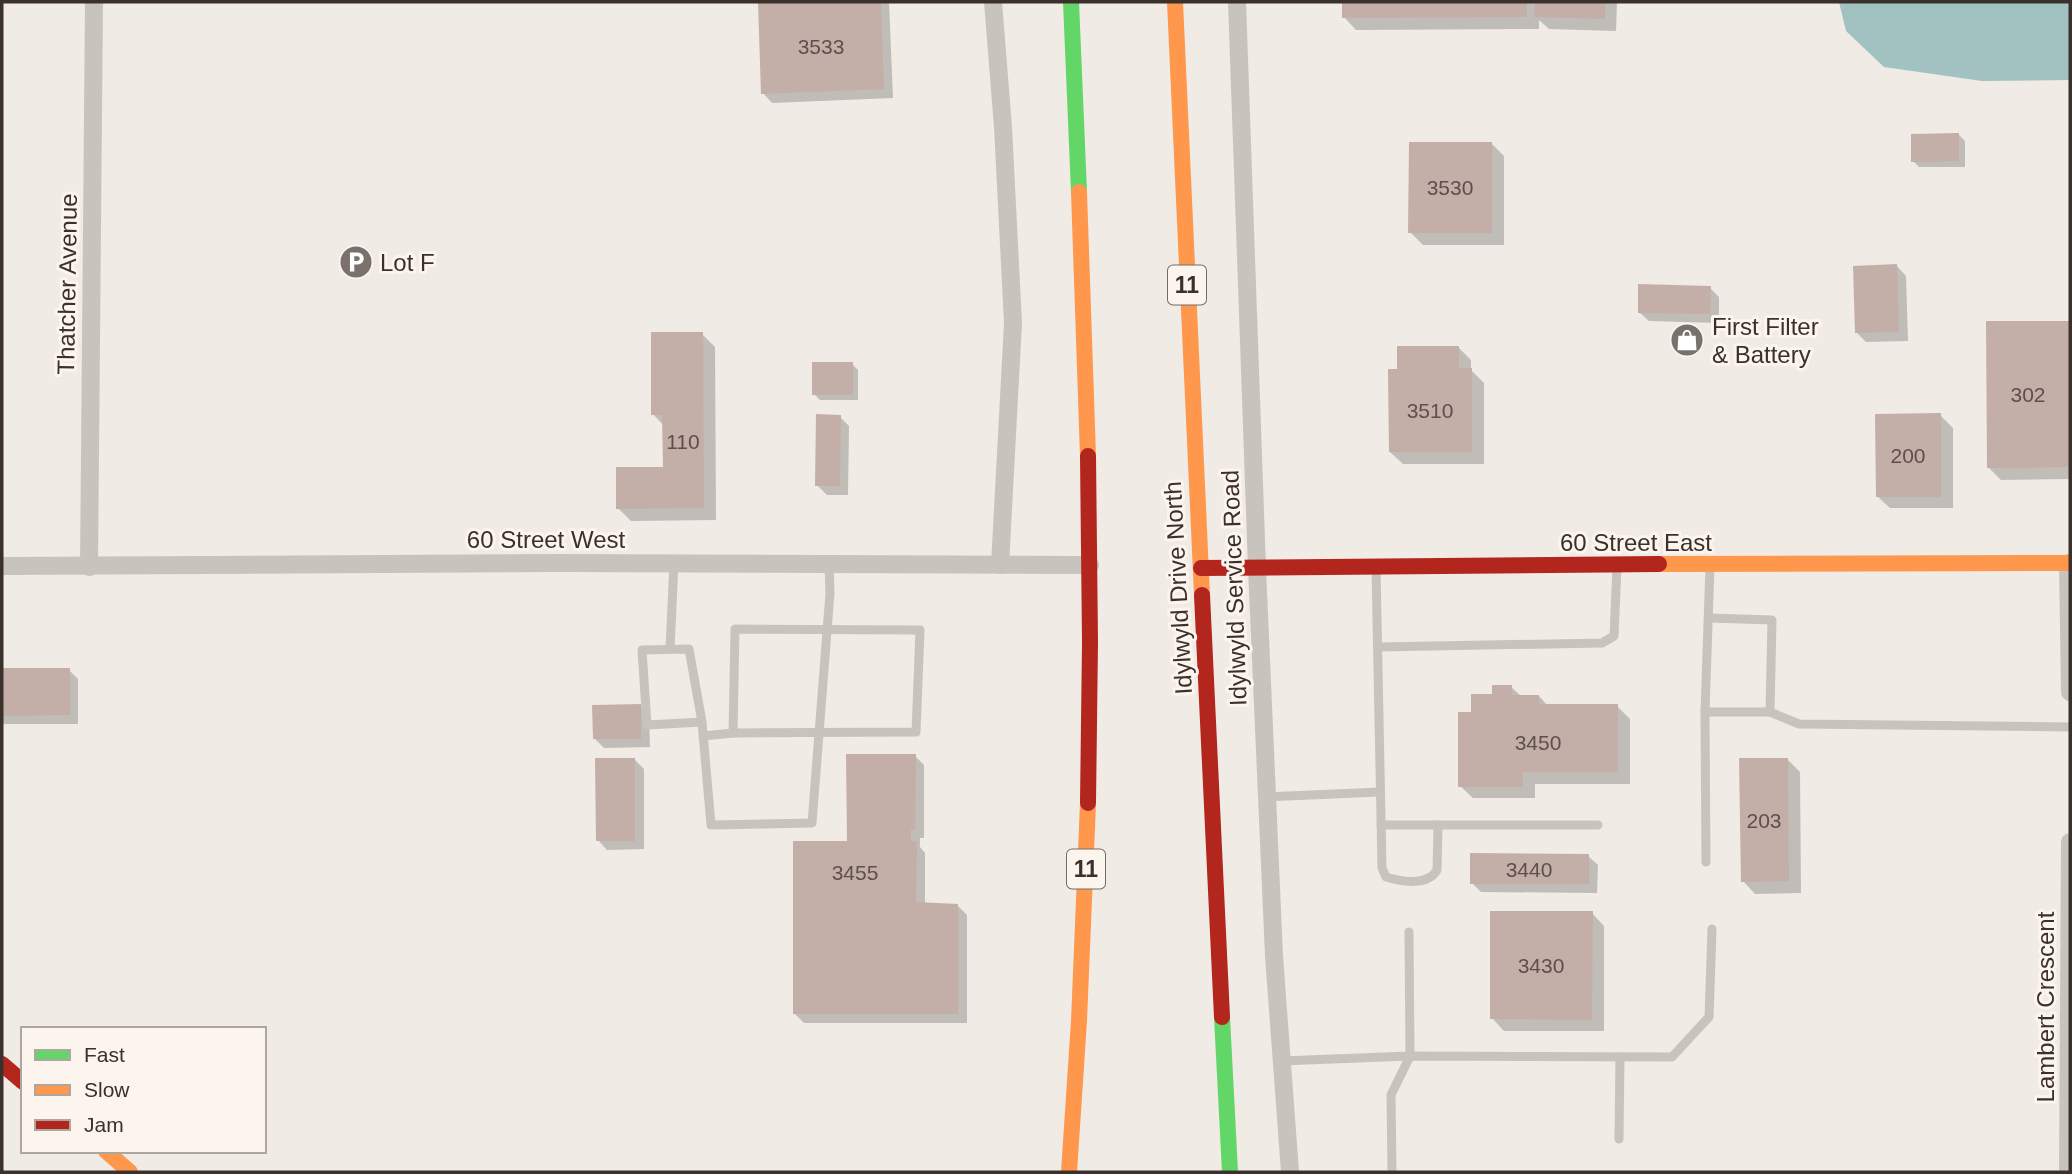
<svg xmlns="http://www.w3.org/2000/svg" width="2072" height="1174" font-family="Arial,sans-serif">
  <rect width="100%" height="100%" fill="#f0ebe5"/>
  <polygon fill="#a1c2c1" points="1839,2 2070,2 2070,80 1982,81 1884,67 1846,31"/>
  <g fill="#0003">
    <polygon points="759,2 889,2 893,98 772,103 763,93"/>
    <polygon points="1344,2 1617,2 1616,31 1549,29 1539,20 1539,29 1356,30 1344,17"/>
    <polygon points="1959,135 1965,141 1965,167 1919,167 1913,161"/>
    <polygon points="1492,144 1504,156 1504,245 1423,245 1410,232"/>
    <polygon points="1897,266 1906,276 1908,341 1866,342 1856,332"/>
    <polygon points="1710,288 1719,297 1719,323 1649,321 1639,312"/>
    <polygon points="1988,323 2070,323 2070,479 2001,480 1988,467"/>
    <polygon points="702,334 715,347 716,520 631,521 618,508 664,469 664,426 653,414"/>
    <polygon points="1458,347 1471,360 1471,370 1484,383 1484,464 1403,464 1390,452 1399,371"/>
    <polygon points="852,364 858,370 858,400 820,400 814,394"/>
    <polygon points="1940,415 1953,428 1953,508 1890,508 1877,496"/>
    <polygon points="840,417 849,426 848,495 827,495 817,485"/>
    <polygon points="2,670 69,670 78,679 78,724 2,724"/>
    <polygon points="1511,687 1521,696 1539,696 1548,706 1617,706 1630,719 1630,784 1535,784 1535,798 1473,798 1460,786 1473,714 1494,696"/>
    <polygon points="640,706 649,716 650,747 604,748 595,739"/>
    <polygon points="915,756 924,765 924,838 920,838 920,847 925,853 925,904 957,905 967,915 967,1023 804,1023 794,1013 849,843"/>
    <polygon points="634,759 644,769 644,849 607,850 598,840"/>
    <polygon points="1787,759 1800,772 1801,893 1755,894 1743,881"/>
    <polygon points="1588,856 1598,865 1597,893 1481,892 1472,883"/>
    <polygon points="1592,913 1604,926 1604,1031 1504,1031 1492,1018"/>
  </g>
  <g fill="#c3afa7">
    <polygon points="758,2 881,2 884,89 761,94"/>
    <polygon points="1342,2 1527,2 1527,17 1342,18"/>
    <polygon points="1535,2 1605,2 1605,19 1534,17"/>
    <polygon points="1959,133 1959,161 1911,162 1911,134"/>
    <polygon points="1409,142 1492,142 1492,233 1408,233"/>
    <polygon points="1897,264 1899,332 1855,333 1853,266"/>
    <polygon points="1638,284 1711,286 1710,314 1638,313"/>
    <polygon points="1986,321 2070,321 2070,467 1987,468"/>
    <polygon points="651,332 703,332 704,508 616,509 616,467 663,467 662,415 651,415"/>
    <polygon points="1397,346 1459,346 1459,368 1472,368 1472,452 1389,452 1388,369 1397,369"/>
    <rect x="812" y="362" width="41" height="33"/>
    <polygon points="1941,413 1941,497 1876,497 1875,414"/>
    <polygon points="816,414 841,415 840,486 815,486"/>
    <polygon points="2,668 70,668 70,715 2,716"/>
    <polygon points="1492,685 1512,685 1512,695 1539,695 1539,704 1618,704 1618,772 1523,772 1523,787 1458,787 1458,712 1471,712 1471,694 1492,694"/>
    <polygon points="641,704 641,739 593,739 592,705"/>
    <polygon points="846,754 916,754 915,830 911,829 911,841 917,841 916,902 958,904 958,1014 793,1014 793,841 847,841"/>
    <polygon points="595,758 635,758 635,841 596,841"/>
    <polygon points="1739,758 1788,758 1789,881 1741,882"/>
    <polygon points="1470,853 1589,854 1589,884 1470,884"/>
    <polygon points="1490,911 1593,911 1592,1020 1490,1019"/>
  </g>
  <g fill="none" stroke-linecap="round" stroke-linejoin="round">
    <g stroke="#c9c3be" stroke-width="9">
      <path d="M1376,568L1382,868L1386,877C1402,882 1428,886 1437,870L1438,825H1598"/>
      <polygon points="735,629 920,630 916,732 733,733"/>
      <polyline points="1378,647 1602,643 1614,636 1617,566"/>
      <polyline points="670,649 674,563"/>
      <polyline points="1705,712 1770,712 1772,620 1709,618"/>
      <polyline points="1770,712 1799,724 2070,727"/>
      <polyline points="702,722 647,725 642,650 689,649 702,722 711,825 812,823 830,593 829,564"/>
      <polyline points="703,736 733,733"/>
      <polyline points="1267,797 1380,792"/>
      <polyline points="1381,825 1438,825"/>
      <polyline points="1706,862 1705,712 1710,566"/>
      <polyline points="1281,1061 1410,1056 1409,932"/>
      <polyline points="1619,1139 1620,1057"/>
      <polyline points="1392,1172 1391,1095 1410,1056 1672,1057 1709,1017 1712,929"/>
    </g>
    <g stroke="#c9c3be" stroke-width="18">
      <polyline points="993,2 1003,127 1013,323 1000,565"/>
      <polyline points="1237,2 1257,568 1274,956 1290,1172"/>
      <polyline points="2068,563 2070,692"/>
      <polyline points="2,566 560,563 1090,565"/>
      <polyline points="89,567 94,2"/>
      <polyline points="2068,1172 2070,842"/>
    </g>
    <g stroke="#63d668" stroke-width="16">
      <polyline points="1071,2 1079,192"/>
      <polyline points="1222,1017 1230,1172"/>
    </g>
    <g stroke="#ff974d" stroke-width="16">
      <polyline points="1175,2 1202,595"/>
      <polyline points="1079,192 1088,456"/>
      <polyline points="1659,564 2070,563"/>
      <polyline points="106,1151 130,1172"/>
      <polyline points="1069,1172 1079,1021 1088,803"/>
    </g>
    <g stroke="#b3261e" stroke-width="16">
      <polyline points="1201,568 1659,564"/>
      <polyline points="1202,595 1222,1017"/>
      <polyline points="1088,803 1090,642 1088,456"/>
      <polyline points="2,1064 23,1082"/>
    </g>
  </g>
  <defs>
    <symbol id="parking-disc" viewBox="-11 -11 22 22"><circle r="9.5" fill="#7a716c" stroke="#fbf5ee"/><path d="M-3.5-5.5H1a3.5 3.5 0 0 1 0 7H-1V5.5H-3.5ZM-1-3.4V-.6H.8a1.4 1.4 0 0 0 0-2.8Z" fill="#fff"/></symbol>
    <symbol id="shop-disc" viewBox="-11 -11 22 22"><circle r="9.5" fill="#7a716c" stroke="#fbf5ee"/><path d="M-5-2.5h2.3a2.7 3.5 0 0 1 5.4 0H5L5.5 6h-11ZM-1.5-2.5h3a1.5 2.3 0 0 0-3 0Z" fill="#fff"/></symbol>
  </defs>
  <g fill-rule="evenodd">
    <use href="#parking-disc" x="337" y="243" width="38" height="38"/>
    <use href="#shop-disc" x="1668" y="321" width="38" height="38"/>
  </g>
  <g text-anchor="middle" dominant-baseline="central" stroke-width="6" stroke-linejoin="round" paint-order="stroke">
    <g font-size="21" fill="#5d504a">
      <text x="821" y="46">3533</text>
      <text x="1450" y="187">3530</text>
      <text x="2028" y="394">302</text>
      <text x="1430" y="410">3510</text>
      <text x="683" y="441">110</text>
      <text x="1908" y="455">200</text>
      <text x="1538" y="742">3450</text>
      <text x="1764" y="820">203</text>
      <text x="1529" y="869">3440</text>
      <text x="855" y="872">3455</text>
      <text x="1541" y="965">3430</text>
    </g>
    <g fill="#fbf5ee" stroke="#756b66" stroke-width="2">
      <rect x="1168" y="265.5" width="38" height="39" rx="5"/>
      <rect x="1067" y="849.5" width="38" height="39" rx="5"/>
    </g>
    <g font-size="23" font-weight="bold" fill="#3b302b">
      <text x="1187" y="285">11</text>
      <text x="1086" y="869">11</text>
    </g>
    <g font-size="24" fill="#3b302b" stroke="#fbf5ee" text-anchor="start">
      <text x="380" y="262">Lot F</text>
      <text x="1712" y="326">First Filter<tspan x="1712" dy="28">&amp; Battery</tspan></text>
    </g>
    <g font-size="24" fill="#3b302b" stroke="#fbf5ee">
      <text transform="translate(67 284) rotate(-89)">Thatcher Avenue</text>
      <text x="546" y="539">60 Street West</text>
      <text x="1636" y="542">60 Street East</text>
      <text transform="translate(1178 588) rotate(-93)">Idylwyld Drive North</text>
      <text transform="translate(1234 588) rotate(-92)">Idylwyld Service Road</text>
      <text transform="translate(2045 1007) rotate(-90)">Lambert Crescent</text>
    </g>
  </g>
  <rect width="2072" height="1174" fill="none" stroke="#3b302b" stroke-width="7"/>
  <rect x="21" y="1027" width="245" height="126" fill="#fbf5ee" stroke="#aea6a0" stroke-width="2"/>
  <rect x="35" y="1050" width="35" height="10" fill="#63d668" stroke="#aea6a0" stroke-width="2"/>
  <text x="84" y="1062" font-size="21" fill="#3b302b">Fast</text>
  <rect x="35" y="1085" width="35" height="10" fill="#ff974d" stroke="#aea6a0" stroke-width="2"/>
  <text x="84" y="1097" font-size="21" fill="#3b302b">Slow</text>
  <rect x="35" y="1120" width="35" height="10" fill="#b3261e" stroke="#aea6a0" stroke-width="2"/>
  <text x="84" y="1132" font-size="21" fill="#3b302b">Jam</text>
</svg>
